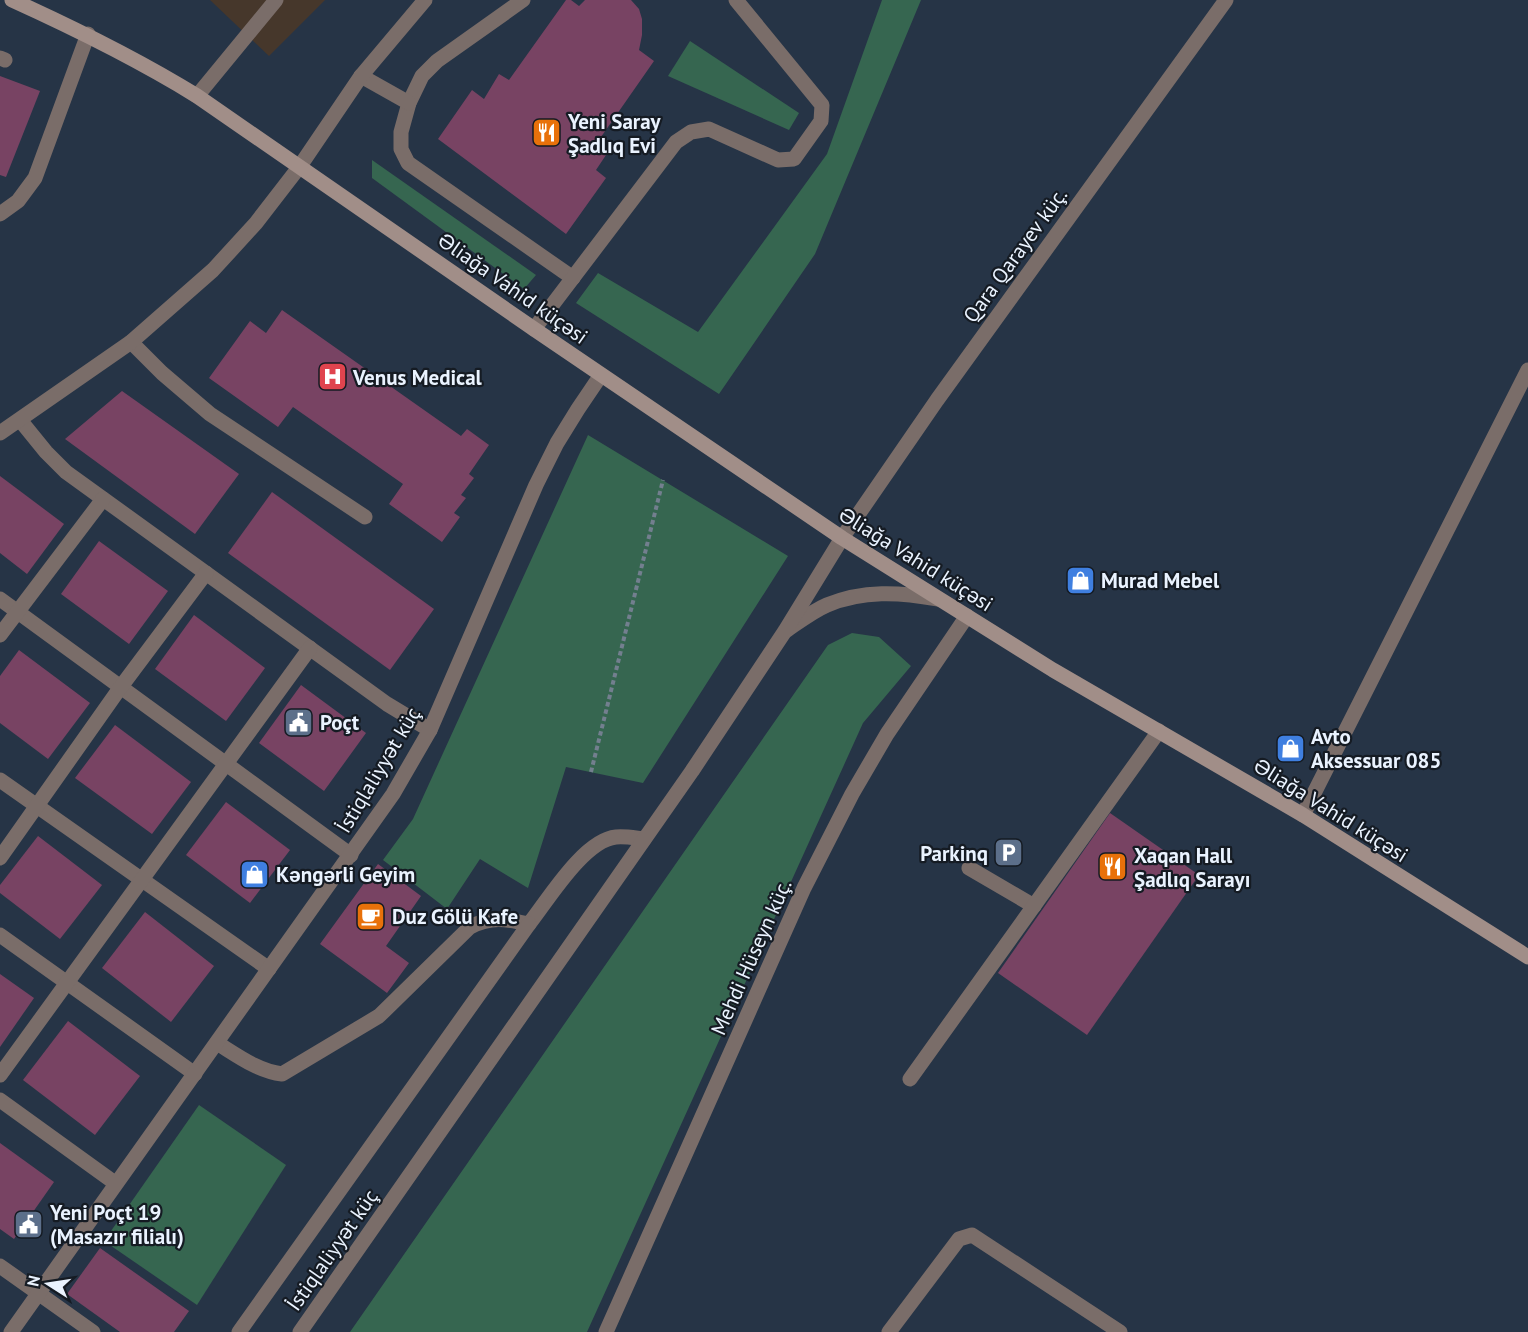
<svg xmlns="http://www.w3.org/2000/svg" width="1528" height="1332" font-family="'PT Sans',sans-serif">
  <rect width="100%" height="100%" fill="#263446"/>
  <polygon fill="#46372b" points="210,0 325,0 269,56"/>
  <g fill="#366650">
    <polygon points="882,0 921,0 815,254 719,394 576,303 598,273 698,332 827,154"/>
    <polygon points="690,41 799,113 789,130 668,76"/>
    <polygon points="372,160 536,275 524,289 372,178"/>
    <polygon points="588,435 788,556 643,783 566,767 528,888 480,859 447,909 383,860 413,819"/>
    <polygon points="852,633 879,637 911,666 863,723 587,1332 350,1332 828,645"/>
    <polygon points="199,1105 286,1165 197,1305 104,1241"/>
  </g>
  <g fill="#784363">
    <polygon points="566,0 571,0 579,6 585,0 631,0 639,9 642,19 642,35 639,50 654,61 601,137 612,146 596,170 606,178 566,234 438,139 472,90 484,99 499,74 509,80"/>
    <polygon points="0,76 40,91 6,177 0,175"/>
    <polygon points="282,310 461,436 467,429 489,445 469,474 474,478 461,495 466,498 454,513 460,517 442,542 389,504 403,484 293,407 278,427 209,378 250,321 266,333"/>
    <polygon points="122,391 239,474 195,534 65,439"/>
    <polygon points="0,476 64,524 27,574 0,553"/>
    <polygon points="272,492 434,609 390,670 228,553"/>
    <polygon points="99,541 168,591 129,644 61,594"/>
    <polygon points="194,615 265,668 226,721 155,669"/>
    <polygon points="19,650 90,703 48,759 0,723 0,676"/>
    <polygon points="301,685 366,733 324,791 259,743"/>
    <polygon points="115,725 191,782 152,834 75,778"/>
    <polygon points="226,802 290,850 250,903 186,855"/>
    <polygon points="1110,813 1199,875 1087,1035 998,973"/>
    <polygon points="38,836 102,885 60,939 0,893 0,885"/>
    <polygon points="378,864 421,896 386,946 409,963 387,993 320,944"/>
    <polygon points="145,912 214,966 171,1022 102,968"/>
    <polygon points="0,974 34,998 0,1047"/>
    <polygon points="68,1021 140,1076 95,1135 23,1080"/>
    <polygon points="0,1143 54,1182 14,1239 0,1229"/>
    <polygon points="100,1248 189,1311 174,1332 120,1332 67,1294"/>
  </g>
  <g fill="none" stroke-linecap="round" stroke-linejoin="round">
    <polyline stroke="#737f8f" stroke-width="4" stroke-dasharray="4.5 3" stroke-linecap="butt" points="591,772 663,480"/>
    <g stroke="#7a6d69" stroke-width="15">
      <polyline points="523,0 437,61 422,76 409,103 401,132 401,149 408,163 573,278"/>
      <polyline points="0,58 5,60"/>
      <polyline points="361,76 409,103"/>
      <polyline points="197,96 276,0"/>
      <polyline points="0,214 18,201 35,178 88,34"/>
      <polyline points="534,329 676,142 691,132 709,129 778,160 794,159 821,121 822,105 736,0"/>
      <polyline points="131,342 162,373 210,414 365,517"/>
      <polyline points="20,420 46,452 66,472 387,704 430,730"/>
      <polyline points="0,599 351,855"/>
      <polyline points="0,635 103,499"/>
      <polyline points="0,780 269,969"/>
      <polyline points="0,858 120,688 206,573"/>
      <polyline points="969,868 1034,906"/>
      <polyline points="0,935 195,1074"/>
      <path d="M217,1043C238,1056 258,1071 282,1074L379,1016L470,927C491,916 506,919 529,924C548,900 584,840 616,837C625,836 635,838 644,839"/>
      <polyline points="0,1075 310,648"/>
      <polyline points="910,1079 1159,731"/>
      <polyline points="0,1100 115,1183"/>
      <polyline points="0,1266 93,1332"/>
      <polyline points="239,1332 529,924"/>
    </g>
    <g stroke="#7a6d69" stroke-width="15">
      <polyline points="0,433 131,342 213,270 256,223 300,166"/>
      <path d="M787,630C800,621 813,611 827,605C863,590 900,592 937,599"/>
      <polyline points="1303,815 1528,370"/>
      <polyline points="11,1332 393,794 430,730 536,485 557,443 578,409 601,375"/>
      <polyline points="300,1332 692,771 785,631 842,538 937,400 1226,0"/>
      <polyline points="606,1332 804,888 852,794 887,734 967,616"/>
      <polyline points="889,1332 959,1239 972,1235 1120,1332"/>
    </g>
    <polyline stroke="#7a6d69" stroke-width="15" points="300,166 361,76 425,0"/>
    <path stroke="#a18e88" stroke-width="15" d="M12,0C76,29 137,59 197,96L534,329L842,538L1053,670L1303,815L1528,957"/>
  </g>
  <defs>
    <symbol id="restaurant-square" viewBox="-11 -11 22 22"><rect x="-9" y="-9" width="18" height="18" rx="4" fill="#e8710a" stroke="#151b23"/><path d="M-5-6h1v4h1v-4h1v4h1v-4h1v5L-1.5 .5V6h-2V.5L-5-1ZM5-6V6H3V1.5H1.5Q1.5-4 5-6Z" fill="#fff"/></symbol>
    <symbol id="hospital-square" viewBox="-11 -11 22 22"><rect x="-9" y="-9" width="18" height="18" rx="4" fill="#e0444e" stroke="#151b23"/><path d="M-5-5h3v3.5h4V-5h3V5h-3V1.5h-4V5h-3Z" fill="#fff"/></symbol>
    <symbol id="shop-square" viewBox="-11 -11 22 22"><rect x="-9" y="-9" width="18" height="18" rx="4" fill="#3f7fe0" stroke="#151b23"/><path d="M-5-2.5h2.3a2.7 3.5 0 0 1 5.4 0H5L5.5 6h-11ZM-1.5-2.5h3a1.5 2.3 0 0 0-3 0Z" fill="#fff"/></symbol>
    <symbol id="civic-square" viewBox="-11 -11 22 22"><rect x="-9" y="-9" width="18" height="18" rx="4" fill="#5c6f8a" stroke="#151b23"/><path d="M-.6-6.5H3V-4.5H.6V-3L4-1V1h2V6H-6V1h2V-1L-.6-3ZM-1.2 2.5V6h2.4V2.5Z" fill="#fff"/></symbol>
    <symbol id="parking-square" viewBox="-11 -11 22 22"><rect x="-9" y="-9" width="18" height="18" rx="4" fill="#5c6f8a" stroke="#151b23"/><path d="M-3.5-5.5H1a3.5 3.5 0 0 1 0 7H-1V5.5H-3.5ZM-1-3.4V-.6H.8a1.4 1.4 0 0 0 0-2.8Z" fill="#fff"/></symbol>
    <symbol id="cafe-square" viewBox="-11 -11 22 22"><rect x="-9" y="-9" width="18" height="18" rx="4" fill="#e8710a" stroke="#151b23"/><path d="M-5.5-4.5H6V0H3Q3 3.5 0 3.5H-2.5Q-5.5 3.5-5.5 0ZM3-3.2v2h1.7v-2ZM-6 4.5H4V6H-6Z" fill="#fff"/></symbol>
  </defs>
  <g fill-rule="evenodd">
    <use href="#restaurant-square" x="530" y="116" width="33" height="33"/>
    <use href="#hospital-square" x="316" y="360" width="33" height="33"/>
    <use href="#shop-square" x="1064" y="564" width="33" height="33"/>
    <use href="#civic-square" x="282" y="706" width="33" height="33"/>
    <use href="#shop-square" x="1274" y="732" width="33" height="33"/>
    <use href="#parking-square" x="992" y="836" width="33" height="33"/>
    <use href="#restaurant-square" x="1096" y="850" width="33" height="33"/>
    <use href="#shop-square" x="238" y="858" width="33" height="33"/>
    <use href="#cafe-square" x="354" y="900" width="33" height="33"/>
    <use href="#civic-square" x="12" y="1208" width="33" height="33"/>
  </g>
  <g text-anchor="middle" dominant-baseline="central" stroke-width="4.5" stroke-linejoin="round" paint-order="stroke">
    <g font-size="21" font-weight="bold" fill="#eaf3ff" stroke="#151b23" text-anchor="start">
      <text x="568" y="121">Yeni Saray<tspan x="568" dy="24">Şadlıq Evi</tspan></text>
      <text x="353" y="377">Venus Medical</text>
      <text x="1101" y="580">Murad Mebel</text>
      <text x="320" y="722">Poçt</text>
      <text x="1311" y="736">Avto<tspan x="1311" dy="24">Aksessuar 085</tspan></text>
      <text x="988" y="853" text-anchor="end">Parkinq</text>
      <text x="1134" y="855">Xaqan Hall<tspan x="1134" dy="24">Şadlıq Sarayı</tspan></text>
      <text x="276" y="874">Kəngərli Geyim</text>
      <text x="392" y="916">Duz Gölü Kafe</text>
      <text x="50" y="1212">Yeni Poçt 19<tspan x="50" dy="24">(Masazır filialı)</tspan></text>
    </g>
    <g font-size="21" fill="#eaf3ff" stroke="#151b23">
      <text transform="translate(1015 255) rotate(-54)">Qara Qarayev küç.</text>
      <text transform="translate(513 288) rotate(35)">Əliağa Vahid küçəsi</text>
      <text transform="translate(916 559) rotate(32)">Əliağa Vahid küçəsi</text>
      <text transform="translate(378 770) rotate(-59)">İstiqlaliyyət küç</text>
      <text transform="translate(1331 810) rotate(32)">Əliağa Vahid küçəsi</text>
      <text transform="translate(751 957) rotate(-66)">Mehdi Hüseyn küç.</text>
      <text transform="translate(332 1250) rotate(-55)">İstiqlaliyyət küç</text>
    </g>
  </g>
  <g transform="translate(48 1284) rotate(282)" stroke="#151b23" stroke-width="4.5" paint-order="stroke">
  <path d="M0-4.5L10 22L0 15L-10 22Z" fill="#eaf3ff"/>
  <text y="-9" font-size="16" font-weight="bold" text-anchor="middle" fill="#eaf3ff">N</text>
  </g>
</svg>
